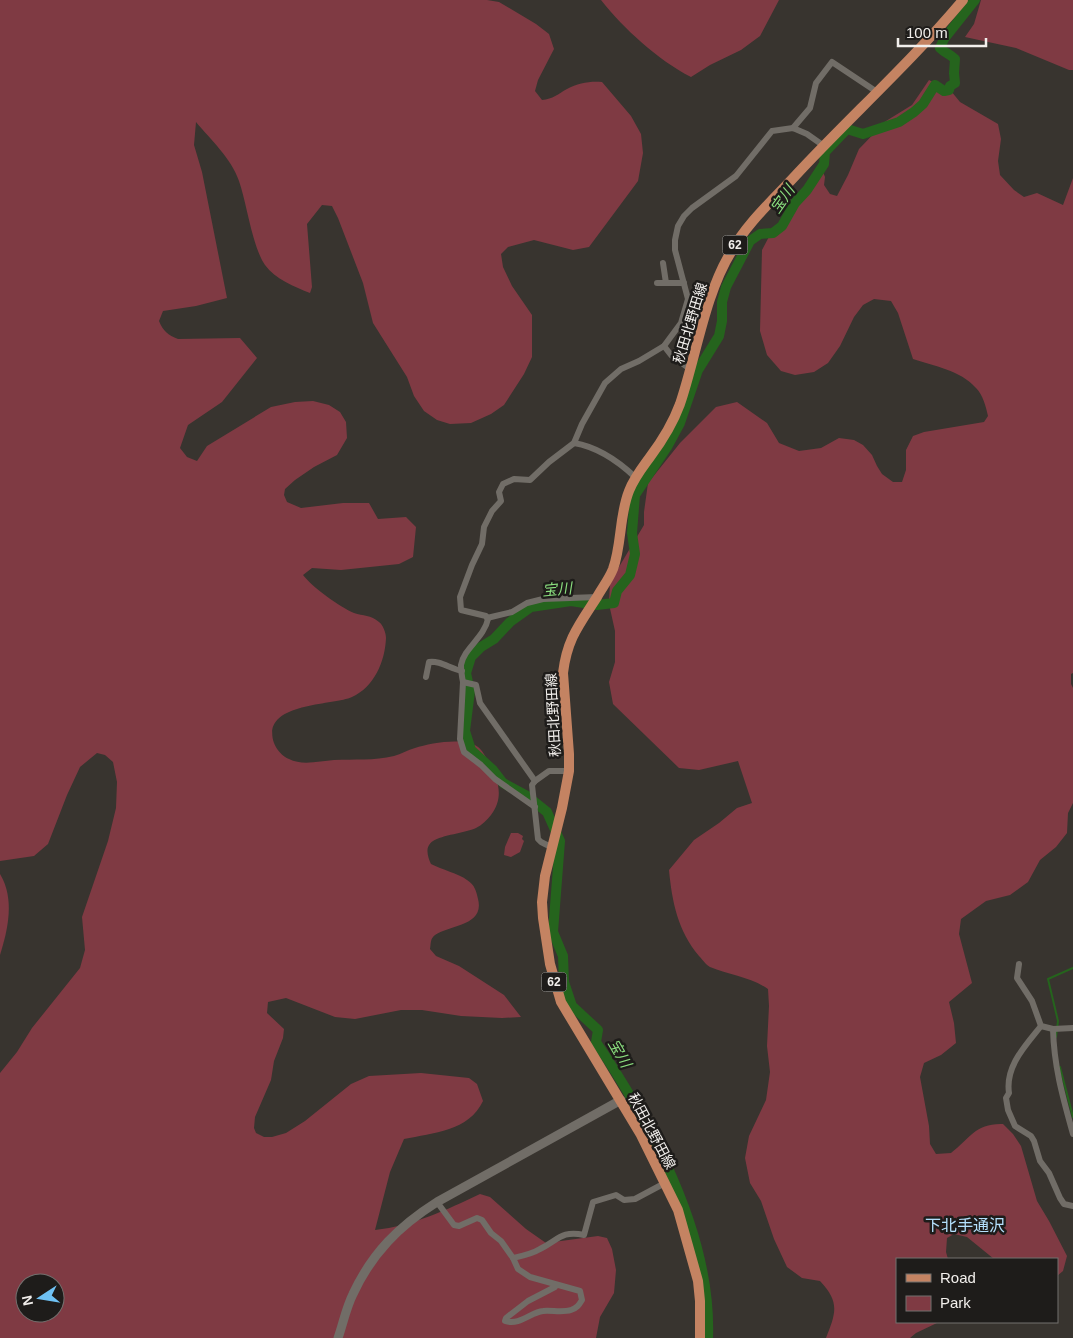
<svg xmlns="http://www.w3.org/2000/svg" width="1073" height="1338" font-family="Arial,'Noto Sans JP',sans-serif">
  <rect width="100%" height="100%" fill="#38342f"/>
  <g fill="#7f3a43" fill-rule="evenodd">
    <path d="M0,0H487L499,2L536,24L549,34L554,49L538,80L535,91L542,100C553,99 558,94 567,89C578,83 590,81 602,82L631,116L641,134L643,153L638,181L589,247L573,250L534,240L508,247L501,254L503,267L512,286L532,315V357L524,374L504,405L491,414L471,423L450,424L437,420L424,411L414,396L407,377L373,323L363,283L338,218L332,206L322,205L307,224L312,287L310,293C295,287 275,279 265,265C252,246 247,204 239,181C231,158 211,140 196,122L194,145L202,172L227,298L196,306L163,311L159,321C163,331 168,335 178,339L240,338L257,358L222,402L188,425L180,448L187,457L197,461L207,446L271,407L295,402L313,401L329,405L340,412L346,422L347,438L337,455L314,467L295,480L285,489L284,495L287,502L301,508L343,503H369L378,519L406,517L416,527L413,557L399,564L341,570L312,568L303,575C312,587 340,607 354,613C363,616 371,615 379,622C383,625 386,633 386,638C385,662 374,687 352,697C332,706 260,702 274,743C276,749 283,757 289,759C302,766 320,761 334,760C354,759 374,761 394,756C401,754 408,750 415,748C431,743 464,737 478,747C482,750 485,756 487,759C498,779 505,796 491,815C487,820 482,825 476,828C465,833 442,835 433,841C424,847 428,857 431,864C442,870 458,873 467,880C475,885 476,891 478,899C485,926 449,925 435,935C430,939 431,943 430,949L436,956L459,966L504,995L521,1017L502,1018L461,1016L422,1010H401L355,1019L335,1017L286,998L268,1002L267,1013L284,1029L283,1038L274,1061L271,1080L255,1117L254,1128L256,1133L264,1137H272L286,1133L305,1121L351,1084L369,1076L421,1073L469,1078L477,1084L483,1101C469,1131 433,1133 404,1139L390,1172L375,1230C413,1226 446,1210 480,1194L490,1197L526,1229L546,1243L598,1236L607,1238L612,1249L616,1270L614,1293L600,1317L596,1338H0V1073L17,1052L32,1028L80,968L85,950L82,917L108,841L116,808L117,782L113,762L105,755L97,753L80,767L67,795L48,844L34,856L0,861ZM25,1283H55V1313H25Z"/>
    <path d="M601,0H779L760,36L741,50L710,65L691,77C658,60 624,29 601,0Z"/>
    <polygon points="981,0 1073,0 1073,70 1069,70 1016,48 965,37 974,24"/>
    <path d="M929,80L951,91L960,102L998,124L1001,139L998,161L1000,175L1014,190L1024,197L1037,193L1063,205L1073,178V673L1071,674V684L1073,688V803L1068,813L1067,833L1056,847L1040,860L1028,882L1010,895L986,901L961,919L959,934L972,983L949,1002L954,1023L956,1043L941,1055L924,1063L920,1077L929,1126L930,1144L936,1154L951,1153C970,1138 976,1123 1003,1124L1013,1134L1021,1146L1037,1201L1049,1221L1067,1256L1063,1271L1057,1276V1259H994L967,1237L954,1234L947,1238L946,1252L948,1259H897V1322H939L916,1333L910,1338H826C836,1313 840,1302 820,1281L802,1278L787,1267L774,1239L761,1201L750,1183L745,1158L749,1136L766,1100L770,1072L767,1046L769,1006L768,989C751,977 729,975 710,967C706,965 703,960 699,956C678,931 672,902 669,870L694,840L719,823L737,808L752,803L738,761L699,770L679,768L613,704L609,682L615,662V631L609,604L610,582L644,525V512L648,483L680,443L716,407L737,402L767,423L779,443L799,451L821,448L839,438L854,440L863,445L872,455L877,466L882,474L893,482H902L906,470V450L913,436L924,432L984,422L988,416C986,407 983,395 976,388C960,370 934,366 913,359L898,313L891,301L874,299L863,305L854,317L840,346L828,363L814,372L795,375L781,371L767,355L760,331L762,250L772,231L807,189L817,170L823,172L825,177L824,185L830,194L837,196L848,175L859,149L886,121L912,105Z"/>
    <polygon points="511,833 518,833 523,836 522,839 524,841 520,852 511,857 504,855 505,847"/>
    <path d="M0,874C15,899 8,929 0,955Z"/>
  </g>
  <g fill="none" stroke-linecap="round" stroke-linejoin="round">
    <g stroke="#25641d" stroke-width="2">
      <polyline points="1056,1037 1058,1021 1048,979 1073,968"/>
      <polyline points="1060,1067 1073,1117"/>
    </g>
    <path stroke="#25641d" stroke-width="10" d="M708,1338C712,1235 652,1125 596,1042L598,1030L572,1006L564,982L563,956L553,932L560,841L547,812L527,796L503,783L493,770L471,750L465,731L470,691L466,673L471,657L481,647L494,639L510,622L531,607L571,601L597,605L614,603L617,591L630,575L635,554L632,533L635,495L667,447L680,423L698,370L719,336L722,321V302L726,287L750,241L760,234L773,233L782,226L795,203L807,190L824,164L825,152L847,129L863,134L899,122L914,112L923,104L935,85L944,91L949,90L950,86L955,83L954,73L955,59C950,54 945,53 940,48L944,39L975,0"/>
    <g stroke="#716d67" stroke-width="6">
      <polyline points="793,128 810,108 816,83 832,62 877,92"/>
      <polyline points="663,263 666,283"/>
      <polyline points="657,283 684,283"/>
      <polyline points="688,299 711,299"/>
      <polyline points="664,346 671,355 690,369"/>
      <path d="M574,443C598,447 618,461 635,477"/>
      <polyline points="487,618 512,612 527,603 543,599 597,597"/>
      <path d="M426,677L429,662C439,660 451,669 462,671"/>
      <polyline points="463,682 460,739 464,752 481,765 495,779 535,807"/>
      <polyline points="535,781 549,771 569,771"/>
      <path d="M551,847L541,842L538,839L532,785L535,781L480,703L476,685L463,682C462,677 461,670 461,665C464,648 484,638 488,619L486,616L461,610L460,597L472,565L482,544L484,527L492,511L501,501L499,492L503,484L514,479L530,480L549,462L574,443L582,424L605,383L621,369L639,361L664,346L681,323L688,299L675,250V240L678,226L684,216L692,208L736,176L772,131L793,128L807,134L824,146"/>
      <polyline points="1019,964 1017,978 1032,1001 1041,1026 1053,1029 1073,1028"/>
      <path d="M1041,1026C1026,1045 1005,1066 1009,1093L1006,1098L1008,1110L1015,1126L1031,1136L1034,1141L1040,1161L1049,1173L1060,1198L1064,1204L1073,1206"/>
      <path d="M1053,1029C1054,1067 1063,1098 1073,1134"/>
      <path d="M437,1202L454,1225L459,1226L477,1218L482,1220L491,1233L501,1241L513,1258C522,1256 532,1254 540,1249C558,1240 562,1230 584,1235L593,1202L616,1195L624,1200L635,1199L665,1183"/>
      <path d="M513,1258L518,1269L530,1277L580,1291L582,1300C579,1305 577,1308 571,1310C562,1313 552,1310 543,1311C531,1312 520,1326 505,1321L506,1318L528,1301L555,1287V1284"/>
    </g>
    <path stroke="#716d67" stroke-width="9" d="M338,1338C343,1324 346,1308 353,1294C372,1253 399,1226 437,1202L621,1100"/>
    <path stroke="#c48362" stroke-width="10" d="M700,1338V1301L698,1281L678,1210L641,1135L561,1002L550,964L543,918L542,902L545,876L562,808L569,771V754L563,673C567,639 579,625 597,597C602,588 609,579 613,569C622,544 619,516 629,491C634,478 642,468 650,457C662,441 673,423 680,404C696,357 705,294 731,252C747,223 774,199 796,175C851,116 911,62 963,0"/>
  </g>
  <g text-anchor="middle" dominant-baseline="central" stroke-width="5" stroke-linejoin="round" paint-order="stroke">
    <g fill="#1e1c1a" stroke="#b2b0ad" stroke-width="1">
      <rect x="722.5" y="235.5" width="25" height="19" rx="4"/>
      <rect x="541.5" y="972.5" width="25" height="19" rx="4"/>
    </g>
    <g font-size="12" font-weight="bold" fill="#f2efec">
      <text x="735" y="245">62</text>
      <text x="554" y="982">62</text>
    </g>
    <g font-size="14" fill="#f2efec" stroke="#1e1c1a">
      <text transform="translate(690 323) rotate(-73)">秋田北野田線</text>
      <text transform="translate(553 715) rotate(-93)">秋田北野田線</text>
      <text transform="translate(652 1131) rotate(62)">秋田北野田線</text>
    </g>
    <g font-size="15" font-style="italic" fill="#8bdf7f" stroke="#1e1c1a">
      <text transform="translate(782 199) rotate(-55)">宝川</text>
      <text transform="translate(557 589) rotate(-5)">宝川</text>
      <text transform="translate(620 1053) rotate(60)">宝川</text>
    </g>
    <g font-size="16" fill="#b4e0fc" stroke="#1e1c1a">
      <text x="965" y="1225">下北手通沢</text>
    </g>
  </g>
  <rect x="896" y="1258" width="162" height="65" fill="#1e1c1a" stroke="#73706e"/>
  <rect x="906" y="1274" width="25" height="8" fill="#c48362" stroke="#73706e"/>
  <text x="940" y="1283" font-size="15" fill="#f2efec">Road</text>
  <rect x="906" y="1296" width="25" height="15" fill="#7f3a43" stroke="#73706e"/>
  <text x="940" y="1308" font-size="15" fill="#f2efec">Park</text>
  <g transform="translate(40 1298) rotate(258)"><circle r="24" fill="#1e1c1a" stroke="#73706e"/>
  <path d="M0-4L9 19L0 12L-9 19Z" fill="#6fc2f4"/>
  <text y="-8" font-size="14" font-weight="bold" text-anchor="middle" fill="#f2efec">N</text>
  </g>
  <path d="M898 38v8h88v-8" fill="none" stroke="#f2efec" stroke-width="2.5"/>
  <text x="906" y="38" font-size="15" fill="#f2efec" stroke="#1e1c1a" stroke-width="4" paint-order="stroke">100 m</text>
</svg>
